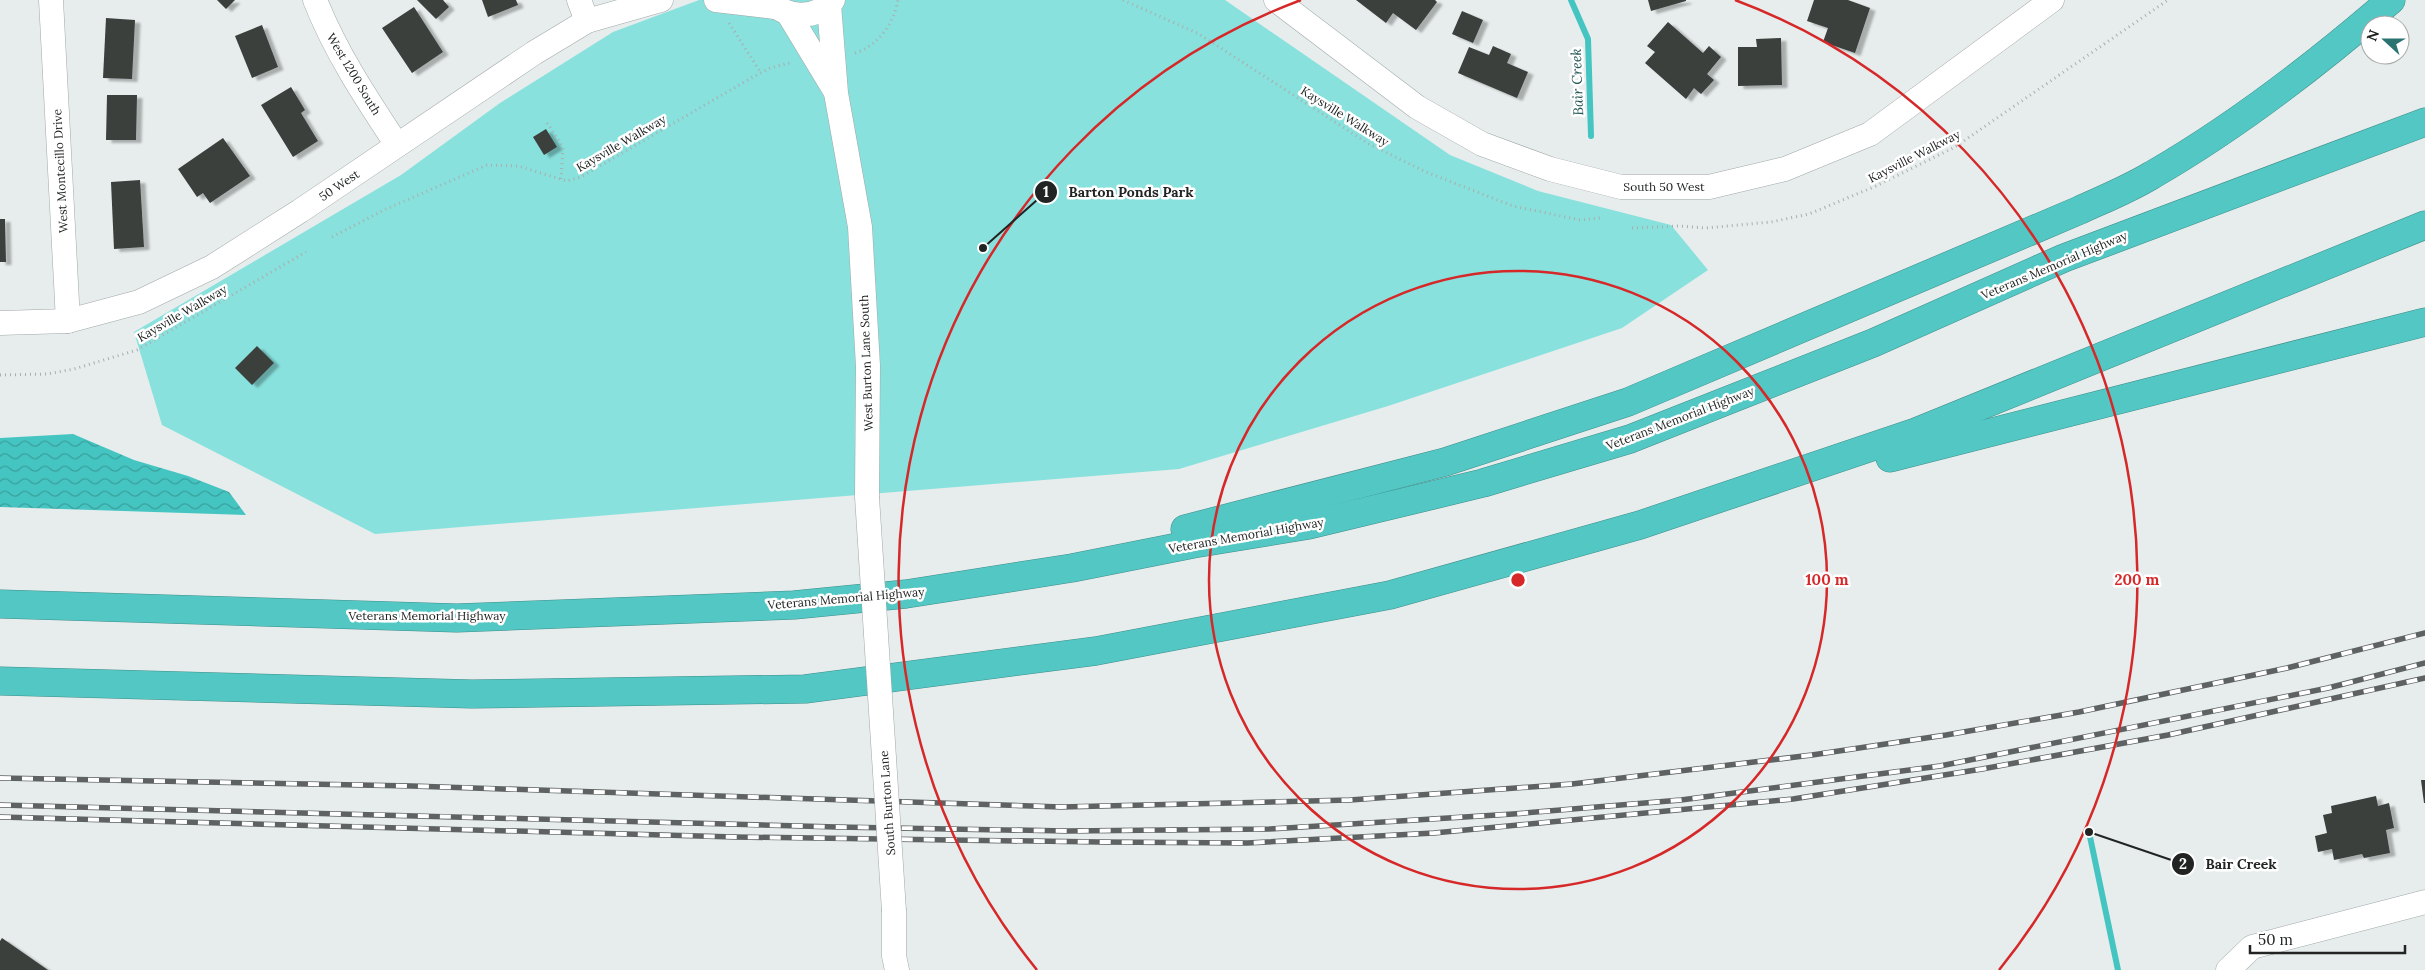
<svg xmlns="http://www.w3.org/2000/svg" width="2425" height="970" font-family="Lora,serif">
  <defs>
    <pattern id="water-waves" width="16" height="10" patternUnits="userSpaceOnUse" patternTransform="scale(1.25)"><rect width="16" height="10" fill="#45c5c1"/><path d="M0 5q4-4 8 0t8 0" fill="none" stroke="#39a09d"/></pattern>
    <filter id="shadow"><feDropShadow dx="5.5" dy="3" stdDeviation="1" flood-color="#0004"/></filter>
  </defs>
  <rect width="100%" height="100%" fill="#e6edec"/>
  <polygon fill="#88e1dd" points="699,0 1225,0 1450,155 1538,191 1671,225 1708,270 1622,328 1388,406 1179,469 375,534 162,425 134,332 401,175 500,103 613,32"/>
  <polygon fill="url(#water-waves)" points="73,434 134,460 188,476 229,492 246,515 0,507 0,438"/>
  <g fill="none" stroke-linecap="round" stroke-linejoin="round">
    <g stroke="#45c5c1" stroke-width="6">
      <polyline points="1571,0 1588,39 1591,136"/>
      <polyline points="2089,832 2118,970"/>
    </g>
  </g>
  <g fill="#3a3f3e" filter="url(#shadow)">
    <polygon points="217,0 235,0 226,9"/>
    <polygon points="417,0 443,0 449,7 436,19"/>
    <polygon points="482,0 516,0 518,5 488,17"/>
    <polygon points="1356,0 1435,0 1437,2 1416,30 1393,13 1386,23"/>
    <polygon points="1648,0 1686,0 1686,1 1651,11"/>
    <polygon points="1814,0 1848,0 1870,8 1855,53 1823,42 1828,28 1807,21"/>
    <polygon points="414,7 443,52 412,73 382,28"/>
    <polygon points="1462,11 1483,20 1473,43 1452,34"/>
    <polygon points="106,18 135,20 132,79 103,78"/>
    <polygon points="1668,22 1703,53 1709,46 1721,57 1707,74 1714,80 1701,94 1694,88 1686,99 1645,63 1655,52 1647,46"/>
    <polygon points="262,25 278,67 252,78 235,36"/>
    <polygon points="1781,38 1782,85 1738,86 1738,47 1757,47 1756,39"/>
    <polygon points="1493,46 1511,54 1507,63 1528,72 1517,98 1458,73 1469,47 1489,55"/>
    <polygon points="291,87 305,110 301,113 318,141 293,157 261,105"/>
    <polygon points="107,95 137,95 136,140 106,140"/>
    <polygon points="546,129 557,147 544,155 533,137"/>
    <polygon points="223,138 250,176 210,203 203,193 197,197 178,169"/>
    <polygon points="140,180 144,247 114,249 111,182"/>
    <polygon points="0,219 5,219 6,262 0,262"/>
    <polygon points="257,346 274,363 252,385 235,368"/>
    <polygon points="2421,780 2425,780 2425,803 2424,803"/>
    <polygon points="2376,796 2378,806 2389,803 2394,828 2386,830 2390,853 2364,858 2362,854 2334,860 2332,849 2318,852 2315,836 2327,833 2323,815 2332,813 2331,806"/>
    <polygon points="2,938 48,970 0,970 0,941"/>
  </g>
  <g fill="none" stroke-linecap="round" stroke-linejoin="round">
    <defs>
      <g id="minor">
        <polyline points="51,0 68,321"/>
        <path d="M315,0C336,53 366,98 397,145"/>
        <polyline points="579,0 587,21"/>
        <polyline points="716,0 775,7"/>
        <path d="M769,0C786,19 816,20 833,0"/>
        <polyline points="1276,0 1417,107 1482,144 1550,169 1621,187 1709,187 1785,169 1870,134 2052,0"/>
        <polyline points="829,5 836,93 860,227 868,366 867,497"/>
        <polyline points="788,13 834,89"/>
        <polyline points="0,323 68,321 139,302 212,267 300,211 534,53 587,21 661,0"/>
        <polyline points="894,911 894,956 897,970"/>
        <polyline points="2228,970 2252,947 2425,902"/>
      </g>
      <g id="highway">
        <polyline points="1890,458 2425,322"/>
        <path d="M1185,529L1445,462L1628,402L2080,210C2104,199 2129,189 2152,175C2237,126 2317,64 2391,0"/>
        <polyline points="0,604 457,618 794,605 906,594 1072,568 1193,544 1309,525 1483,483 1630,439 1873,343 2064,258 2425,122"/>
        <polyline points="0,681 472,694 805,689 1096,651 1390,595 1640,525 1916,432 2425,225"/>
      </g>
    </defs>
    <use href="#minor" stroke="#a2a8a8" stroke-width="25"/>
    <use href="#highway" stroke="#418e8b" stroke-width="29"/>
    <g stroke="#a9aeae" stroke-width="3" stroke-dasharray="1 4" stroke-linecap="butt">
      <polyline points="1123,0 1199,34 1369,144 1426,172 1513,206 1580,220 1600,218"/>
      <polyline points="729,23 761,73"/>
      <path d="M855,53C878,46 894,23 898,0"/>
      <polyline points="547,123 563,147 561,179"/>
      <polyline points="1632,228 1679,226 1706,228 1771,222 1809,214 1876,186 1955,147 2168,0"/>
      <polyline points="332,237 384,210 487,165 518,166 567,181 581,177 753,77 770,68 793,62"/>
      <polyline points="0,375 47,374 74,369 137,350 306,252"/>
    </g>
    <use href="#minor" stroke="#fff" stroke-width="24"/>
    <use href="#highway" stroke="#52c7c3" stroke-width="28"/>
    <defs>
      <g id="rail">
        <polyline points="0,778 412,786 1061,807 1350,800 1572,784 1812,755 1946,735 2079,712 2287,668 2425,633"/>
        <polyline points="0,805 837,827 1067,831 1269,829 1513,814 1681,800 1940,766 2328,688 2425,663"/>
        <polyline points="0,817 735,837 1100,842 1247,843 1434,833 1793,799 1982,769 2168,735 2425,678"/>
      </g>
    </defs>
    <use href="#rail" stroke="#5f6262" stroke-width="5.5"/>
    <use href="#rail" stroke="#fff" stroke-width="4" stroke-dasharray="11" stroke-linecap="butt"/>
    <defs>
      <polyline id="minor-bridge" points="867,497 894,911"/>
    </defs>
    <use href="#minor-bridge" stroke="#a2a8a8" stroke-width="25" stroke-linecap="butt"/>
    <use href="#minor-bridge" stroke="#fff" stroke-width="24"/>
  </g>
  <g fill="none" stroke="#d62828" stroke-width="2.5">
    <circle cx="1518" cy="580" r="309"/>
    <path d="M1037 970A619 619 0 0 1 1301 0M1735 0A619 619 0 0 1 1999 970"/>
  </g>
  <g text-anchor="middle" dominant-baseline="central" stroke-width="5" stroke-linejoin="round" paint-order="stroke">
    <g font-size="12" fill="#222424" stroke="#fff">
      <text transform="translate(354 74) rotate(59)">West 1200 South</text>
      <text transform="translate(1345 116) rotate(32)">Kaysville Walkway</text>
      <text transform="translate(621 143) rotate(-30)">Kaysville Walkway</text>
      <text transform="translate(1914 156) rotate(-27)">Kaysville Walkway</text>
      <text transform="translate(60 171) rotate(-93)">West Montecillo Drive</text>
      <text transform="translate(339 185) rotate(-34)">50 West</text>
      <text x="1664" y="186">South 50 West</text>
      <text transform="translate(2054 265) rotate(-23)">Veterans Memorial Highway</text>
      <text transform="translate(182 313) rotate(-30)">Kaysville Walkway</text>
      <text transform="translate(866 363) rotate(-92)">West Burton Lane South</text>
      <text transform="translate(1680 418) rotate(-21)">Veterans Memorial Highway</text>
      <text transform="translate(1246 535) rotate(-10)">Veterans Memorial Highway</text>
      <text transform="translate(846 598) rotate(-5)">Veterans Memorial Highway</text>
      <text x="427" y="615">Veterans Memorial Highway</text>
      <text transform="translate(887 803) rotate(-94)">South Burton Lane</text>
    </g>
    <g font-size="14" font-style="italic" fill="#225755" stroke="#fff">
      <text transform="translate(1577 82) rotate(-92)">Bair Creek</text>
    </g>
  </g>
  <circle cx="1518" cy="580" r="8" fill="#d62828" stroke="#fff" stroke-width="2.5"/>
  <g font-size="15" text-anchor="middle" font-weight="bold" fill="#d62828" stroke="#fff" stroke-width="5" stroke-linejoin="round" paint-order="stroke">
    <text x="1827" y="585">100 m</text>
    <text x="2137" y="585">200 m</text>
  </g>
  <path fill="none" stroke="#222424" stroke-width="2" d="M983 248L1046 192M2089 832L2183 864"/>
  <g fill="#222424" stroke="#fff" stroke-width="2">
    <circle cx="983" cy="248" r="5"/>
    <circle cx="2089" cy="832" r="5"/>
    <circle cx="1046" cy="192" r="12"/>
    <circle cx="2183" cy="864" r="12"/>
  </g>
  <g font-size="15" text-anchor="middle" font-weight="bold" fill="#fff">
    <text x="1046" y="197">1</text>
    <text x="2183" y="869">2</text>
  </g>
  <g font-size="14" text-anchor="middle" font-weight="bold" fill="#222424" stroke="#fff" stroke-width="5" stroke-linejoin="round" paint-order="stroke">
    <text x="1131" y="197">Barton Ponds Park</text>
    <text x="2241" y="869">Bair Creek</text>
  </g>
  <g transform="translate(2385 40) rotate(291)"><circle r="24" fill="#ffffff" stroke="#a7a7a7"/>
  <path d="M0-4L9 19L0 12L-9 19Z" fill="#297370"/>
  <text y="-8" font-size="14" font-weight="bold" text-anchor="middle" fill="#222424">N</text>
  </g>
  <path d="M2250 945v8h155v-8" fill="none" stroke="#222424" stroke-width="2.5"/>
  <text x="2258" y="945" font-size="15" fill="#222424" stroke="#ffffff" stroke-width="4" paint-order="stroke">50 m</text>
</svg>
